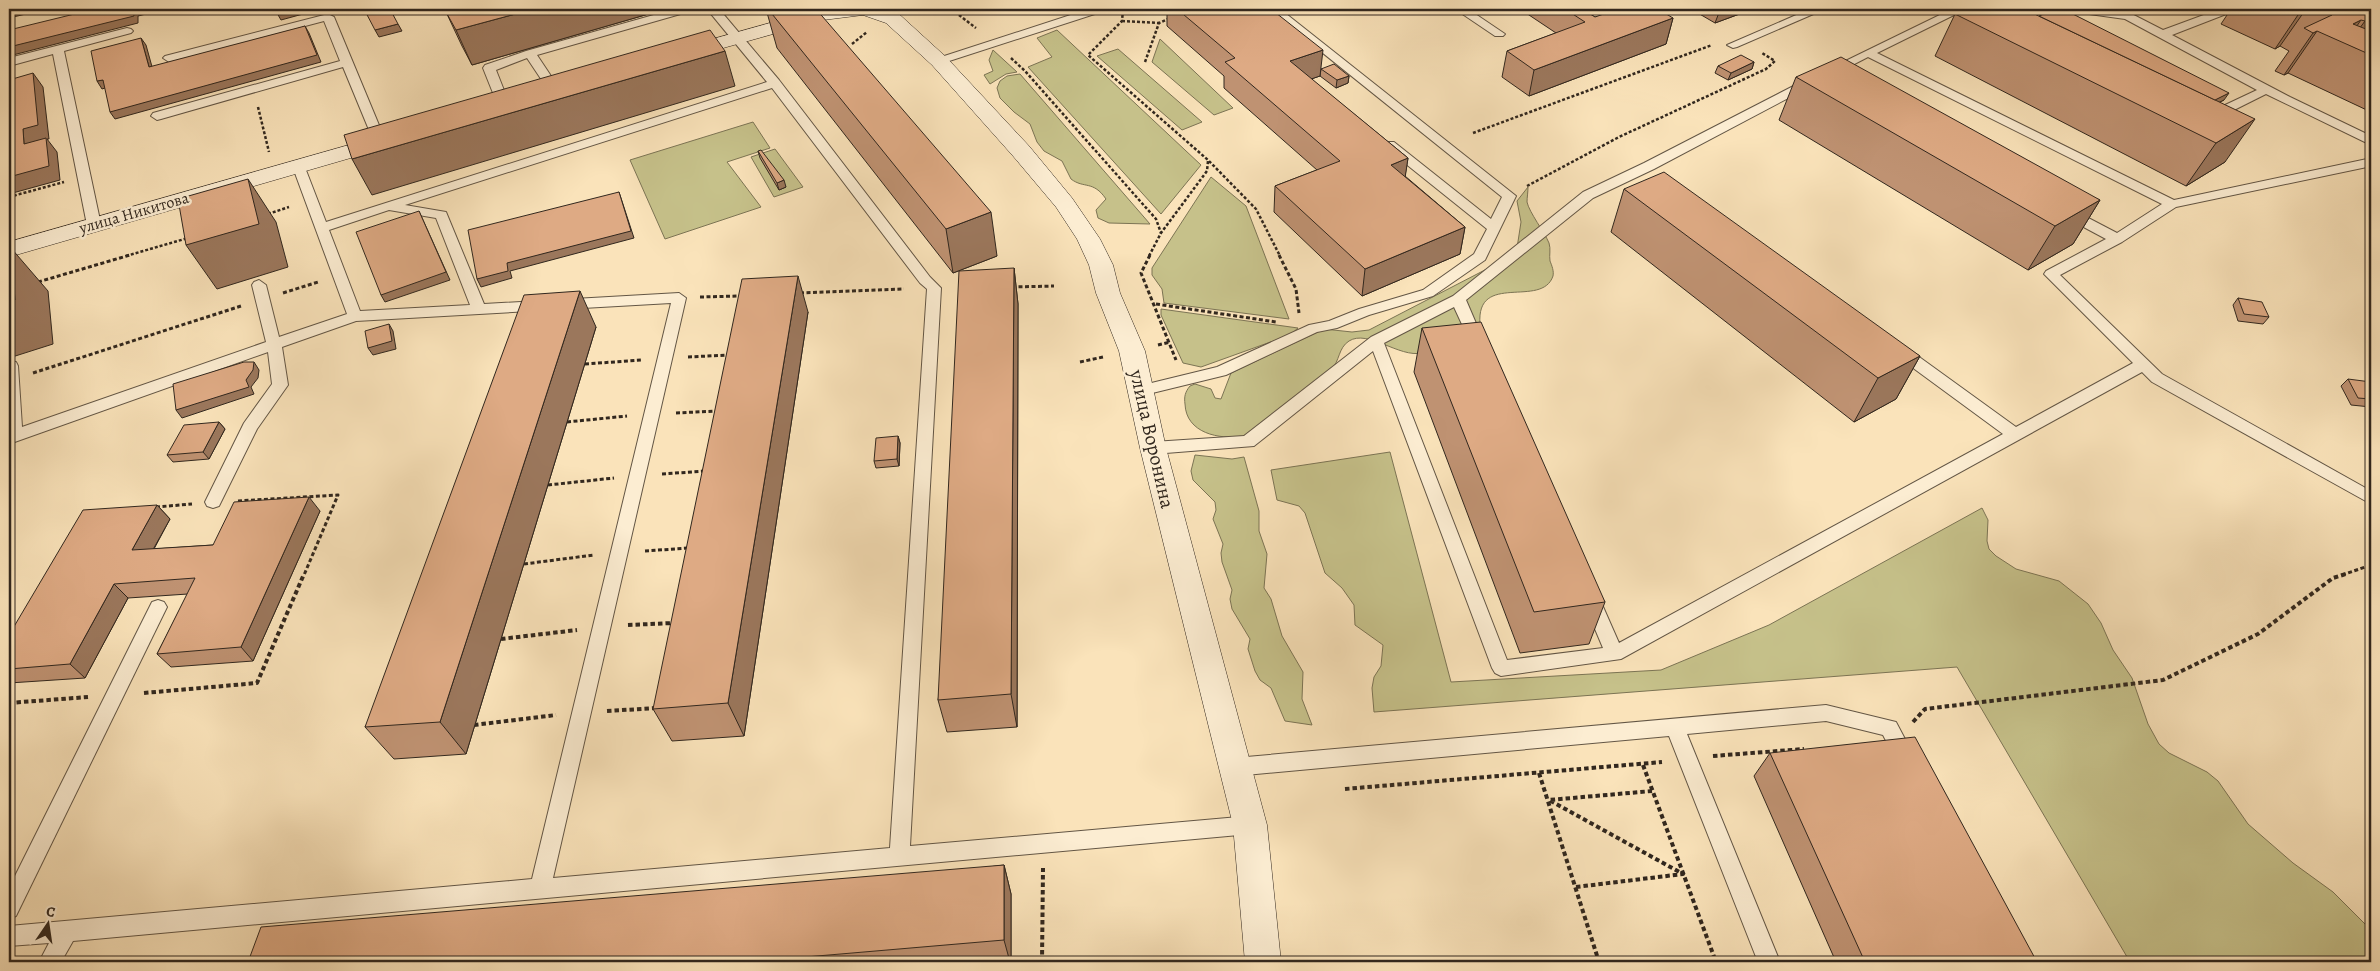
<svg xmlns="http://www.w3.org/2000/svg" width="2380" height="971" font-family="Alegreya,serif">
  <rect width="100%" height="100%" fill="#fae3ba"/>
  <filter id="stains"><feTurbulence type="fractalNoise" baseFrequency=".004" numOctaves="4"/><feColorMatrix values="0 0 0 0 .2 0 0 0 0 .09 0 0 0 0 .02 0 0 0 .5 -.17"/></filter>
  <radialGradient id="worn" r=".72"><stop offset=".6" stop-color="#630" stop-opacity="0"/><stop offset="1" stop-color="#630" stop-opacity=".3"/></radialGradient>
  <g fill="#c6c18a" stroke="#7c7454">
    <polygon points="1057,30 1201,165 1161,214 1028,67 1052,57 1037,38"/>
    <polygon points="1160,39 1233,108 1214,115 1152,62"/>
    <polygon points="1118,49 1202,122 1182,130 1097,56"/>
    <polygon points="993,50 1017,72 1006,74 990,84 984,75 993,71 989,60"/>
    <path d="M1020,74L1150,224L1109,223L1098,218L1096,210L1106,199C1093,180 1084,189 1071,179L1062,161L1044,151L1037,142L1030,124L1014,112L1000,98L997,88L1000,81L1007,76Z"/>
    <polygon points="753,122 770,148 727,162 761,207 665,239 630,160"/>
    <polygon points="775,149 803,187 774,197 751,157"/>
    <polygon points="1211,177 1246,206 1289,319 1164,303 1162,289 1152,275 1152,268"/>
    <path d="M1528,187C1528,192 1527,198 1527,202C1529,212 1545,233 1549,243C1551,249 1549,255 1550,261C1552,266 1554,271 1553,276C1542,309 1476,271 1480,324C1468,330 1433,351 1422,353C1399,358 1368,329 1349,341C1338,348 1340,361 1331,370C1320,380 1254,434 1243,436C1219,440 1186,433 1185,404C1184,397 1185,392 1190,386L1195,384L1211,389L1215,398L1221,399L1231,373L1324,329L1352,332L1369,330L1508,258L1517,248L1521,222L1517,201Z"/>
    <polygon points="1161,309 1298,328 1290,335 1201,367 1183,363 1161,315"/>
    <polygon points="1390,452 1451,682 1661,670 1769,625 1982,508 1988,520 1987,541 1989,549 1996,556 2016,569 2059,581 2088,604 2101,623 2113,650 2132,678 2148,724 2159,744 2169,753 2207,772 2218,781 2248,824 2293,863 2333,892 2371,930 2371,962 2130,962 1957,667 1374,712 1372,688 1374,677 1381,666 1383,645 1355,625 1354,605 1342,588 1325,573 1305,513 1299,506 1277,500 1271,470"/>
    <polygon points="1195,455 1232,459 1244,457 1259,511 1259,531 1267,554 1264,588 1271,599 1282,636 1303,672 1302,699 1312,725 1285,721 1271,688 1260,680 1255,671 1248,649 1250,639 1232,609 1230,599 1232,590 1222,562 1221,553 1223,544 1213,519 1216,510 1215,502 1193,480 1191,471"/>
  </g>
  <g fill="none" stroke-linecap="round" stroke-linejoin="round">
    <defs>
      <g id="lane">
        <polygon points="675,9 693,9 691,11 537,55 559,88 557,91 549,91 527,58 496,70 509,103 503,107 497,103 483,68 485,65 526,51"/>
        <path d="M707,9H719L779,80L930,277L941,288L910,846L1250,816L1257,819L1260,825L1257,831L1250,834L73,941L61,962H39L49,943L9,946V926L532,879L671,303L356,321L282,347L288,385L257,429L219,506L213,508L207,506L205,502L244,423L272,384L268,352L9,444V361L16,362L18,366L22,427L266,342L252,285L254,282L259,280L266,285L279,337L347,314L292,165L293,162H303L304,165L326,222L767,82ZM772,88L920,283L927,289L890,848L553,878L686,298L679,293L484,304L446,212L405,205ZM389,210L436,218L470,305L360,311L329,230Z"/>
        <polygon points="1089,9 1106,9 1104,11 943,63 939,65 933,61 935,59"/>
        <polygon points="1268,9 1280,9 1516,196 1485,260 1433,296 1369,315 1337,328 1317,332 1226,375 1140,396 1135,395 1132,391 1135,387 1217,367 1309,325 1329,321 1359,309 1423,290 1474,254 1487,229 1386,148 1384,145 1386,142 1394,142 1491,219 1502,197"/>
        <polygon points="1455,9 1468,9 1505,34 1503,36 1495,36"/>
        <polygon points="1810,9 1825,9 1737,47 1733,48 1727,45"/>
        <polygon points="2069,9 2122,9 2163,30 2220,9 2235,9 2234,11 2172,35 2290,97 2371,136 2371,145 2266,94 2214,120 2206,120 2204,117 2206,114 2257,90 2125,19 2075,12"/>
        <polygon points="1950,10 1954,11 1954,15 1877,53 2174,200 2367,159 2371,160 2371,166 2367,167 2176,207 2122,242 2060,275 2162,374 2371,491 2371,504 2152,382 2142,372 1621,659 1501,676 1495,673 1492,668 1373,351 1254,446 1153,454 1147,452 1145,448 1147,444 1153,442 1244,436 1371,337 1453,296 1583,192 1644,163 1809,78 1815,82 1813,85 1654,169 1593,198 1466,300 1484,342 1482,346 1472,346 1454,307 1384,343 1507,660 1603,648 1582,598 1585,593 1591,591 1597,593 1619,643 2003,434 1894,354 1892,350 1894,346 1904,346 2016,427 2133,363 2044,274 2046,271 2106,239 2063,216 2061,213 2063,210 2073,210 2117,233 2162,204 1868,57 1835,74 1827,74 1825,71"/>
        <polygon points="328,14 334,17 386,142 384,145 376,145 374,142 343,67 161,119 157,120 151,116 153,113 340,61 324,21 169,62 163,58 165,56"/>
        <polygon points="127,28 131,29 133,31 131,33 64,51 101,225 94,229 87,225 53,54 9,66 9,58"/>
        <polygon points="158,600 164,602 167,607 16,916 9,919 9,888 152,602"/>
        <polygon points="1826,705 1896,722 1915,758 1912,764 1905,767 1898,764 1883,735 1826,721 1687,734 1780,962 1758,962 1669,736 1235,776 1228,773 1225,767 1228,761 1235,758"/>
      </g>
      <g id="secondary">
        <polygon points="820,9 882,9 900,15 946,57 1029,146 1072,198 1100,239 1113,265 1120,293 1145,351 1166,448 1267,825 1281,962 1245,962 1233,825 1140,448 1119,351 1096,293 1089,265 1077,239 1056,207 1013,156 932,65 886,23 863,15 823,20 684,59 677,57 674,53 677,49"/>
        <polygon points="384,135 392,136 395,141 392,146 9,257 9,242"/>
      </g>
    </defs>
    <use href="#lane" stroke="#635645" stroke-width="2"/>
    <use href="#secondary" stroke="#31271e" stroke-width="1"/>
    <g stroke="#31271e" stroke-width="2.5" stroke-dasharray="3 2" stroke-linecap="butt">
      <polyline points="951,9 976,28"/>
      <polyline points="1123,10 1122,21 1088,55 1208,160 1256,209 1280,256"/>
      <polyline points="1122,21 1159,23"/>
      <polyline points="852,44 867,32"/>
      <polyline points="1011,58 1025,71 1156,219 1161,233"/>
      <polyline points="1145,62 1159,23 1170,18"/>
      <polyline points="258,107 269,152"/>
      <polyline points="1473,133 1712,45"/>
      <polyline points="1527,186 1619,137 1766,69 1775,61 1762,53"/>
      <polyline points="9,197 64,182"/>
      <polyline points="268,214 289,207"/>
      <polyline points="126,256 188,238"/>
      <polyline points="1149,256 1161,233 1207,171 1208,161"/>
    </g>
    <g stroke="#31271e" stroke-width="3" stroke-dasharray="4 2.5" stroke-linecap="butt">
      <polyline points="1150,255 1141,273 1176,360"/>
      <polyline points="1279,255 1296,289 1299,313"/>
      <polyline points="38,282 130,255"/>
      <polyline points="1012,287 1054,286"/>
      <polyline points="283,293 318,282"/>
      <polyline points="800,293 904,289"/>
      <polyline points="700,297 741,296"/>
      <polyline points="1156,304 1276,322"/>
      <polyline points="1158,345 1170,342"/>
      <polyline points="688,357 729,355"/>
      <polyline points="1080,362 1103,357"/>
      <polyline points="585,364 642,360"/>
      <polyline points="33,373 241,306"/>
      <polyline points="676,413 717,411"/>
      <polyline points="567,422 627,416"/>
      <polyline points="662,474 706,471"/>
      <polyline points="548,485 614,478"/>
      <polyline points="238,501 338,495 304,575"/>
      <polyline points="156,507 192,504"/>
      <polyline points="645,551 689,548"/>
      <polyline points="524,564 594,555"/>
      <polyline points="2342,575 2371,565"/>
    </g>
    <g stroke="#31271e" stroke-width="4" stroke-dasharray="4.5 3" stroke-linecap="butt">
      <polyline points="628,625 674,623"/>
      <polyline points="501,639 577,630"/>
      <polyline points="144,693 257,683 304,574"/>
      <polyline points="9,703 88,697"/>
      <polyline points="607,711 658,708"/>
      <polyline points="1913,722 1925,709 2163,680 2258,634 2333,578 2346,574"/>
      <polyline points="474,725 556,715"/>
      <polyline points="1713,756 1804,749"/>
      <polyline points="1643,765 1716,962"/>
      <polyline points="1539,773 1599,962"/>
      <polyline points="1345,789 1662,762"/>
      <polyline points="1576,887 1683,874 1549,800 1652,791"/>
      <polyline points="1042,962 1043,868"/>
    </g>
    <use href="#lane" fill="#fcedd2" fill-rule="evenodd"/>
    <use href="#secondary" fill="#fcedd2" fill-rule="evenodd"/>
  </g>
  <g fill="#bf9272" stroke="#31271e">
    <polygon points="456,9 650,9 652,13 472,65 462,46 446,12"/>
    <polygon points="766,9 816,9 997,256 953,273 777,48"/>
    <polygon points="1167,9 1271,9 1320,76 1311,79 1408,158 1405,176 1465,227 1460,254 1362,296 1274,212 1275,186 1317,170 1224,88 1224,76 1167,26"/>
    <polygon points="1520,9 1582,9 1595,17 1673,18 1666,44 1529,96 1502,77 1507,51 1556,33"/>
    <polygon points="1691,9 1753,9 1715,23"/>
    <polygon points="2231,9 2371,9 2371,27 2369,30 2371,31 2371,112 2288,73 2284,75 2275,71 2289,51 2280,46 2275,49 2221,24"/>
    <polygon points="1955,14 2224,100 2220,102 2225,162 2186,186 1935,56"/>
    <polygon points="1754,62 1752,69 1728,80 1715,73 1718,66"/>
    <polygon points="1321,69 1349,76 1348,83 1336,88 1320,76"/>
    <polygon points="1796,77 2100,200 2073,244 2028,270 1779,120"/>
    <polygon points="758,151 786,187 779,190 760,158"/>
    <polygon points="1624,189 1920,356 1896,399 1854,422 1611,232"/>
    <polygon points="1014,268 1018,304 1017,727 947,732 938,700"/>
    <polygon points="2238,298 2269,317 2263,324 2238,321 2233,305"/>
    <polygon points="808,312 744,736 672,741 653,709"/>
    <polygon points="596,327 466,754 394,759 365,727"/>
    <polygon points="1422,328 1605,602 1589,644 1520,653 1414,372"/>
    <polygon points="2348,379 2371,399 2371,407 2351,405 2341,386"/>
    <polygon points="219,422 225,429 209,459 173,462 167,455"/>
    <polygon points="898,436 900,443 899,466 876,468 874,461"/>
    <polygon points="157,505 170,519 154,549 213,545 320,511 253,661 171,667 157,654 188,594 128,598 85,678 9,683 9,635"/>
    <polygon points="1770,753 2037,962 1836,962 1754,776"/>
    <polygon points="1004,865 1011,894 1011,962 248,962"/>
  </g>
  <g fill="#9b775c" stroke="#31271e">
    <polygon points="12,9 47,9 9,18 9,10"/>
    <polygon points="134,9 166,9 138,16 138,23 9,56 9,47"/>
    <polygon points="293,9 301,9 303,14 281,20 277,13"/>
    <polygon points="534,9 650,9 652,13 472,65 456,30"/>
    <polygon points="749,9 758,9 750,11"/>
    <polygon points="1722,9 1753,9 1715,23 1720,10"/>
    <polygon points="2302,9 2306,9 2280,46 2275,49"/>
    <polygon points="1673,18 1666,44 1529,96 1534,70"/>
    <polygon points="2371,18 2371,27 2356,48 2348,44 2365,21"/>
    <polygon points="2361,20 2345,43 2353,24"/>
    <polygon points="398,24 402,31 379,37 375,30"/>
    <polygon points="305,26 309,33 321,62 115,119 110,112"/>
    <polygon points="2317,31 2288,73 2284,75 2313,33"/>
    <polygon points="141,38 146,45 154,74 149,67"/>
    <polygon points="1323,50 1320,76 1288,87 1290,61"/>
    <polygon points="725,51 735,86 372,195 352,159"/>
    <polygon points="1754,62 1752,69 1728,80 1731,73"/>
    <polygon points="33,73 43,87 49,139 47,139 57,152 60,180 9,194 9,177 24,144 23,129"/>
    <polygon points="1349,76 1348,83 1336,88 1337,80"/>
    <polygon points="103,80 108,87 102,89 97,81"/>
    <polygon points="2229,93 2224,100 2197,113 2201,106"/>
    <polygon points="2255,119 2225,162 2186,186 2216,143"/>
    <polygon points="1408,158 1404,185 1391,165"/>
    <polygon points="248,179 276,222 288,267 217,289 186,245"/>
    <polygon points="784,180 786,187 779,190 777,183"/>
    <polygon points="619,192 634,238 510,271 512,278 481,287 477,279 507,263"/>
    <polygon points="2100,200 2073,244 2028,270 2055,226"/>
    <polygon points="419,211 450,280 385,302 381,295"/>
    <polygon points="991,212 997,256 953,273 946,229"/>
    <polygon points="1465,227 1460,254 1362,296 1365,269"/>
    <polygon points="11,248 48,291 53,344 9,358 9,302"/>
    <polygon points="1014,268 1018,304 1017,727 1011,694"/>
    <polygon points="798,276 808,312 744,736 728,703"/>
    <polygon points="580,291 596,327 466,754 440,722"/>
    <polygon points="389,324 393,331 396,349 373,355 368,348"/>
    <polygon points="1920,356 1896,399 1854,422 1878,378"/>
    <polygon points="254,362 259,370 258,378 251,387 254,394 182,418 176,410 246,380"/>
    <polygon points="219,422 225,429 209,459 203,452"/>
    <polygon points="898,436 900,443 899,466 897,459"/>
    <polygon points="309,497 320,511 253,661 241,647"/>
    <polygon points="157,505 170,519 145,564 132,550"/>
    <polygon points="114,584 128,598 85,678 70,664"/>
    <polygon points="1004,865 1011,894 1011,962 1010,962 1004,940"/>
  </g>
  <g fill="#deaa84" stroke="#31271e">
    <polygon points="95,9 134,9 133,9 134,16 9,47 9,30"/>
    <polygon points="276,9 293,9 277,13"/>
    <polygon points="364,9 390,9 398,24 375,30"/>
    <polygon points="457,9 534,9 456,30 446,12"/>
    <polygon points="768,9 816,9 991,212 946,229"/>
    <polygon points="1177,9 1271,9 1323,50 1290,61 1408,158 1391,165 1465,227 1365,269 1275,186 1340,161 1225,62 1235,58"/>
    <polygon points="1565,9 1582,9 1595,17 1618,9 1658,9 1673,18 1534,70 1507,51 1585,22"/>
    <polygon points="1965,9 2024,9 2255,119 2216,143 1955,14"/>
    <polygon points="2056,9 2063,9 2229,93 2215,100 2039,16"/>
    <polygon points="2318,9 2371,9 2371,18 2365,21 2361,20 2353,24 2371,31 2371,55 2317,31 2313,33 2304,28 2332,15"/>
    <polygon points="305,26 317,55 110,112 103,80 97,81 91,51 141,38 149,67"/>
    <polygon points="710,30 725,51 352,159 344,135"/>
    <polygon points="1741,55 1754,62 1731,73 1718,66"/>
    <polygon points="1841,57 2100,200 2055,226 1796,77"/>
    <polygon points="1334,64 1349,76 1337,80 1321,69"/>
    <polygon points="33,73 38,125 23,129 24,144 46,138 49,166 9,177 9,80"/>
    <polygon points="761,150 784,180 777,183 758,151"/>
    <polygon points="1664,172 1920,356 1878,378 1624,189"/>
    <polygon points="248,179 259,224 186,245 178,199"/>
    <polygon points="619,192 631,231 507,263 508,271 477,279 468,230"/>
    <polygon points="419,211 446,272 381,295 356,232"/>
    <polygon points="9,248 11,248 15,300 9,302"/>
    <polygon points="1014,268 1011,694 938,700 959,271"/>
    <polygon points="798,276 728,703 653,709 742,279"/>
    <polygon points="580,291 440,722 365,727 524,295"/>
    <polygon points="2238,298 2262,302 2269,317 2244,314"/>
    <polygon points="1481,322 1605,602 1534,612 1422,328"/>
    <polygon points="389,324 392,341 368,348 365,331"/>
    <polygon points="244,362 254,362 253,370 246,380 249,387 176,410 173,384"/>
    <polygon points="2348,379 2371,382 2371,399 2358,398"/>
    <polygon points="219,422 203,452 167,455 184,425"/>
    <polygon points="898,436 897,459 874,461 876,438"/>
    <polygon points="309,497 241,647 157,654 195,578 114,584 70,664 9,669 9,635 83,510 157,505 132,550 213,545 234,502"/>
    <polygon points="1915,737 2037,962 1865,962 1770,753"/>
    <polygon points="1004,865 1004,940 747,962 248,962 261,927"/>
  </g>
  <g text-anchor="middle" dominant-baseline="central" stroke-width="5" stroke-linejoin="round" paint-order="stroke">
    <g font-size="16" fill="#31271e" stroke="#fcedd2">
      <text transform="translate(134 213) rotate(-16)">улица Никитова</text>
    </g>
    <g font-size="20" fill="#31271e" stroke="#fcedd2">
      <text transform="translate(1152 439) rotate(77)">улица Воронина</text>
    </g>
  </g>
  <rect width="2380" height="971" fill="none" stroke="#fae3ba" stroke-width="30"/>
  <rect x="10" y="10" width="2360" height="951" fill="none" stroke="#31271e" stroke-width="2.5"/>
  <rect x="15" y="15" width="2350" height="941" fill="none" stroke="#31271e"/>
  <g transform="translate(48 924) rotate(13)" stroke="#fcedd2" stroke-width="4" paint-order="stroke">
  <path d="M0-4L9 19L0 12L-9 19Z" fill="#31271e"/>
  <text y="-8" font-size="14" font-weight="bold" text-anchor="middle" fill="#31271e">С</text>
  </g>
  <rect width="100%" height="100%" filter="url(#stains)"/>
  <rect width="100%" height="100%" fill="url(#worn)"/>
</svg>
